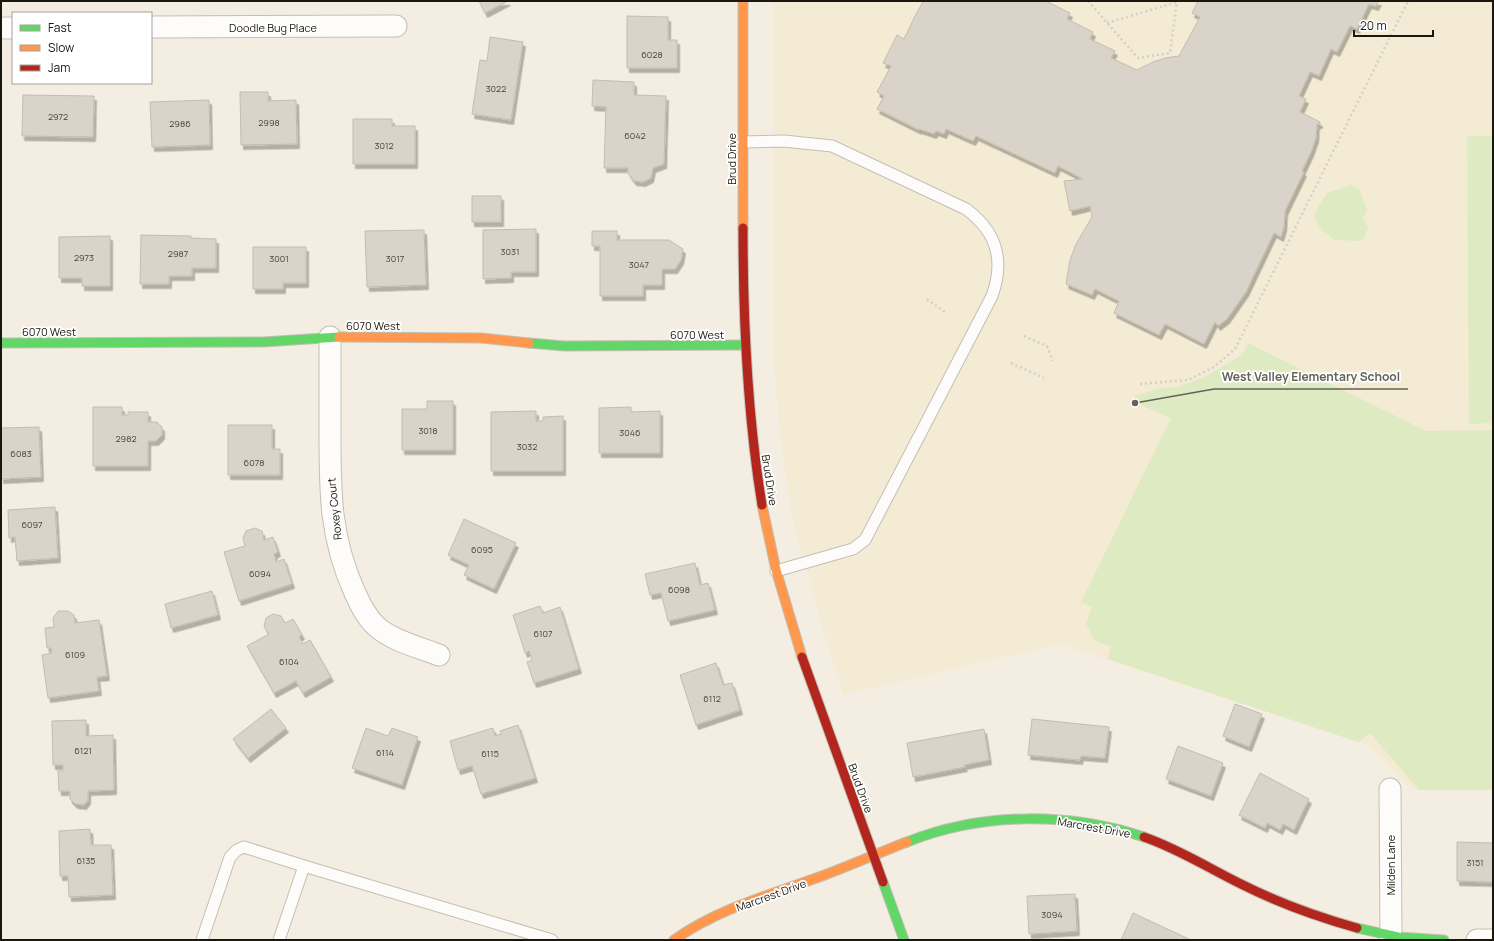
<svg xmlns="http://www.w3.org/2000/svg" width="1494" height="941" font-family="Manrope,sans-serif">
  <defs>
    <filter id="shadow"><feDropShadow dx="2.5" dy="4.5" stdDeviation="0" flood-color="#0004"/></filter>
  </defs>
  <rect width="100%" height="100%" fill="#f3eee1"/>
  <polygon fill="#f3ebd4" points="773,1 1493,1 1493,790 1412,790 1365,744 1060,644 843,695 817,610 791,510 779,427 773,346"/>
  <g fill="#deeac1">
    <polygon points="1467,136 1493,136 1493,423 1469,424"/>
    <polygon points="1351,185 1359,189 1367,210 1363,219 1369,228 1362,241 1334,240 1321,229 1313,216 1327,193"/>
    <polygon points="1248,343 1426,431 1493,430 1493,790 1419,790 1370,733 1358,742 1108,659 1111,646 1095,641 1086,624 1092,606 1081,602 1171,418 1139,404 1136,401 1135,396 1157,389 1177,387 1205,377 1243,354"/>
  </g>
  <g fill="#d9d3c9" stroke="#c2bcb3" filter="url(#shadow)">
    <polygon points="479,1 508,1 485,13"/>
    <polygon points="922,1 1046,1 1070,13 1067,19 1093,32 1090,39 1115,51 1111,58 1137,70 1153,62 1165,58 1179,56 1200,17 1192,13 1198,1 1379,1 1376,6 1369,4 1357,29 1350,26 1337,52 1331,49 1319,76 1310,72 1299,96 1306,99 1300,112 1320,122 1320,124 1317,124 1316,138 1311,152 1302,171 1304,172 1285,211 1284,227 1281,237 1274,233 1246,292 1227,319 1218,326 1215,322 1204,344 1165,324 1159,335 1114,313 1119,301 1095,289 1092,295 1066,284 1070,260 1076,244 1092,217 1090,206 1070,211 1064,181 1083,179 1058,166 1055,173 976,136 973,141 946,129 944,134 936,131 934,134 919,129 919,130 877,109 884,96 877,92 891,66 883,63 897,35 904,39 916,14 923,2"/>
    <polygon points="627,16 668,17 668,40 677,40 677,68 627,68"/>
    <polygon points="490,37 523,42 511,120 472,114 480,60 487,61"/>
    <polygon points="593,80 634,82 634,95 666,96 664,164 653,168 651,178 643,182 634,181 628,173 628,168 604,168 606,107 592,106"/>
    <polygon points="240,92 268,92 268,101 296,100 297,144 241,145"/>
    <polygon points="23,95 94,96 93,137 22,136"/>
    <polygon points="209,100 210,145 152,147 150,102"/>
    <polygon points="353,119 392,119 392,126 415,126 415,164 353,164"/>
    <rect x="472" y="196" width="29" height="26"/>
    <polygon points="536,229 536,272 511,272 511,278 483,279 483,230"/>
    <polygon points="424,230 426,285 367,287 365,231"/>
    <polygon points="592,231 617,231 617,240 669,240 683,249 681,260 675,269 662,269 662,285 643,285 643,296 600,296 600,246 592,246"/>
    <polygon points="141,235 191,236 191,238 216,239 216,268 192,268 192,276 169,276 169,284 140,284"/>
    <polygon points="110,236 110,286 82,286 82,278 59,278 59,237"/>
    <polygon points="253,247 306,247 306,283 283,283 283,289 253,289"/>
    <polygon points="427,401 453,401 453,450 402,450 402,409 427,409"/>
    <polygon points="93,407 122,407 122,415 128,415 128,412 148,412 148,422 157,422 162,427 162,435 156,441 148,441 148,466 93,466"/>
    <polygon points="631,407 631,412 660,411 660,453 599,453 599,408"/>
    <polygon points="536,411 536,421 543,421 543,417 563,416 563,471 491,471 491,412"/>
    <polygon points="228,425 272,425 272,449 280,449 280,475 228,475"/>
    <polygon points="39,427 41,477 1,479 1,428"/>
    <polygon points="55,507 58,558 17,561 15,537 9,538 8,510"/>
    <polygon points="464,519 516,543 494,589 464,575 469,565 448,555"/>
    <polygon points="255,528 262,531 264,540 273,537 278,552 274,554 276,562 284,559 292,584 239,601 224,552 245,546 243,538 246,531"/>
    <polygon points="695,563 700,585 708,583 715,610 668,621 661,593 650,595 645,574"/>
    <polygon points="212,591 218,615 171,628 165,604"/>
    <polygon points="540,606 543,613 560,607 579,669 534,683 527,662 532,660 529,651 525,653 513,615"/>
    <polygon points="58,611 68,611 74,615 75,623 99,620 107,676 97,677 99,691 48,698 42,655 52,653 51,648 47,648 45,628 54,627 53,618"/>
    <polygon points="273,614 281,616 285,623 293,619 302,635 299,637 303,644 310,640 331,677 303,693 296,681 274,693 247,646 269,634 264,627 266,618"/>
    <polygon points="716,663 723,685 732,683 740,710 696,725 680,675"/>
    <polygon points="1235,704 1262,714 1249,747 1223,736"/>
    <polygon points="271,709 286,728 248,758 233,739"/>
    <polygon points="1032,719 1109,727 1105,758 1081,756 1080,760 1028,755"/>
    <polygon points="86,720 86,736 113,735 114,790 88,791 88,800 84,805 75,804 70,799 70,791 59,791 58,771 63,771 63,765 53,765 52,721"/>
    <polygon points="518,725 535,778 481,794 472,766 458,770 450,741 493,728 495,736 501,734 500,731"/>
    <polygon points="366,728 388,736 392,728 418,737 402,785 352,768"/>
    <polygon points="984,729 989,760 964,765 965,767 913,777 907,743"/>
    <polygon points="1178,746 1223,763 1211,796 1166,779"/>
    <polygon points="1260,773 1309,799 1294,830 1283,824 1280,830 1267,823 1265,828 1239,815"/>
    <polygon points="90,829 91,845 111,845 113,895 69,897 68,876 60,876 59,831"/>
    <polygon points="1457,842 1493,843 1493,882 1457,881"/>
    <polygon points="1075,894 1077,931 1029,934 1027,896"/>
    <polygon points="1133,913 1191,940 1121,940"/>
  </g>
  <g fill="none" stroke-linecap="round" stroke-linejoin="round">
    <defs>
      <g id="lane">
        <path d="M743,142L784,141L832,146L966,209C997,232 1005,260 992,296L865,540L853,549L776,571"/>
        <polyline points="202,940 230,857 237,850 244,847 304,866"/>
        <polyline points="279,940 304,866 552,940"/>
      </g>
      <g id="street">
        <polyline points="151,27 396,26"/>
        <polyline points="1,28 13,28"/>
        <path d="M330,337C330,370 330,402 330,435C330,493 330,538 355,593C360,604 366,617 376,626C392,641 419,647 439,655"/>
        <polyline points="1390,789 1391,940"/>
        <polyline points="1477,940 1493,940"/>
      </g>
      <g id="fast">
        <polyline points="1,343 263,342 339,337"/>
        <polyline points="529,343 564,346 745,345"/>
        <path d="M907,842C982,812 1068,812 1144,837"/>
        <polyline points="883,882 904,940"/>
        <polyline points="1357,928 1398,937 1444,940"/>
      </g>
      <g id="slow">
        <polyline points="743,1 743,228"/>
        <polyline points="339,337 481,338 529,343"/>
        <polyline points="762,505 776,570 802,657"/>
        <path d="M674,940C717,909 770,895 819,877C849,866 878,853 907,842"/>
      </g>
      <g id="jam">
        <path d="M743,228C743,321 747,413 762,505"/>
        <polyline points="802,657 883,882"/>
        <path d="M1144,837C1179,849 1210,869 1243,885C1279,903 1318,917 1357,928"/>
      </g>
    </defs>
    <use href="#lane" stroke="#c3bfb5" stroke-width="13"/>
    <use href="#street" stroke="#c3bfb5" stroke-width="23"/>
    <use href="#fast" stroke="#c3bfb5" stroke-width="11"/>
    <use href="#slow" stroke="#c3bfb5" stroke-width="11"/>
    <use href="#jam" stroke="#c3bfb5" stroke-width="11"/>
    <g stroke="#d2d0cd" stroke-width="2.5" stroke-dasharray="2 3" stroke-linecap="butt">
      <polyline points="1088,1 1138,58 1170,53 1177,1"/>
      <polyline points="1107,23 1177,2"/>
      <polyline points="927,299 946,313"/>
      <polyline points="1024,336 1047,346 1053,361"/>
      <polyline points="1011,363 1044,378"/>
      <polyline points="1140,384 1188,380 1214,367 1235,349 1408,1"/>
    </g>
    <use href="#lane" stroke="#fdfcfa" stroke-width="11"/>
    <use href="#street" stroke="#fdfcfa" stroke-width="21"/>
    <use href="#fast" stroke="#63d668" stroke-width="9"/>
    <use href="#slow" stroke="#ff974d" stroke-width="9"/>
    <use href="#jam" stroke="#b3261e" stroke-width="9"/>
  </g>
  <g text-anchor="middle" dominant-baseline="central" stroke-width="3.5" stroke-linejoin="round" paint-order="stroke">
    <g font-size="9" fill="#49463d">
      <text x="652" y="54">6028</text>
      <text x="496" y="88">3022</text>
      <text x="58" y="116">2972</text>
      <text x="269" y="122">2998</text>
      <text x="180" y="123">2986</text>
      <text x="635" y="135">6042</text>
      <text x="384" y="145">3012</text>
      <text x="510" y="251">3031</text>
      <text x="178" y="253">2987</text>
      <text x="84" y="257">2973</text>
      <text x="279" y="258">3001</text>
      <text x="395" y="258">3017</text>
      <text x="639" y="264">3047</text>
      <text x="428" y="430">3018</text>
      <text x="630" y="432">3046</text>
      <text x="126" y="438">2982</text>
      <text x="527" y="446">3032</text>
      <text x="21" y="453">6083</text>
      <text x="254" y="462">6078</text>
      <text x="32" y="524">6097</text>
      <text x="482" y="549">6095</text>
      <text x="260" y="573">6094</text>
      <text x="679" y="589">6098</text>
      <text x="543" y="633">6107</text>
      <text x="75" y="654">6109</text>
      <text x="289" y="661">6104</text>
      <text x="712" y="698">6112</text>
      <text x="83" y="750">6121</text>
      <text x="385" y="752">6114</text>
      <text x="490" y="753">6115</text>
      <text x="86" y="860">6135</text>
      <text x="1475" y="862">3151</text>
      <text x="1052" y="914">3094</text>
    </g>
    <g font-size="11" fill="#19170e" stroke="#fff">
      <text x="273" y="27">Doodle Bug Place</text>
      <text transform="translate(731 159) rotate(-90)">Brud Drive</text>
      <text x="373" y="325">6070 West</text>
      <text x="49" y="331">6070 West</text>
      <text x="697" y="334">6070 West</text>
      <text transform="translate(770 480) rotate(81)">Brud Drive</text>
      <text transform="translate(334 509) rotate(-96)">Roxey Court</text>
      <text transform="translate(861 788) rotate(70)">Brud Drive</text>
      <text transform="translate(1094 827) rotate(10)">Marcrest Drive</text>
      <text transform="translate(1390 865) rotate(-90)">Milden Lane</text>
      <text transform="translate(771 895) rotate(-20)">Marcrest Drive</text>
    </g>
  </g>
  <path fill="none" stroke="#656258" stroke-width="1.5" d="M1135 403L1214 389H1408"/>
  <circle fill="#656258" stroke="#fff" stroke-width="1.5" cx="1135" cy="403" r="4"/>
  <g font-size="12" text-anchor="middle" font-weight="bold" fill="#656258" stroke="#fff" stroke-width="3.5" stroke-linejoin="round" paint-order="stroke">
    <text x="1311" y="381">West Valley Elementary School</text>
  </g>
  <rect width="1494" height="941" fill="none" stroke="#19170e" stroke-width="4"/>
  <rect x="12" y="12" width="140" height="72" fill="#ffffff" stroke="#a3a29f"/>
  <rect x="20" y="25" width="20" height="6" fill="#63d668" stroke="#a3a29f"/>
  <text x="48" y="32" font-size="12" fill="#19170e">Fast</text>
  <rect x="20" y="45" width="20" height="6" fill="#ff974d" stroke="#a3a29f"/>
  <text x="48" y="52" font-size="12" fill="#19170e">Slow</text>
  <rect x="20" y="65" width="20" height="6" fill="#b3261e" stroke="#a3a29f"/>
  <text x="48" y="72" font-size="12" fill="#19170e">Jam</text>
  <path d="M1354 30v6h79v-6" fill="none" stroke="#19170e" stroke-width="2"/>
  <text x="1360" y="30" font-size="12" fill="#19170e" stroke="#ffffff" stroke-width="3" paint-order="stroke">20 m</text>
</svg>
